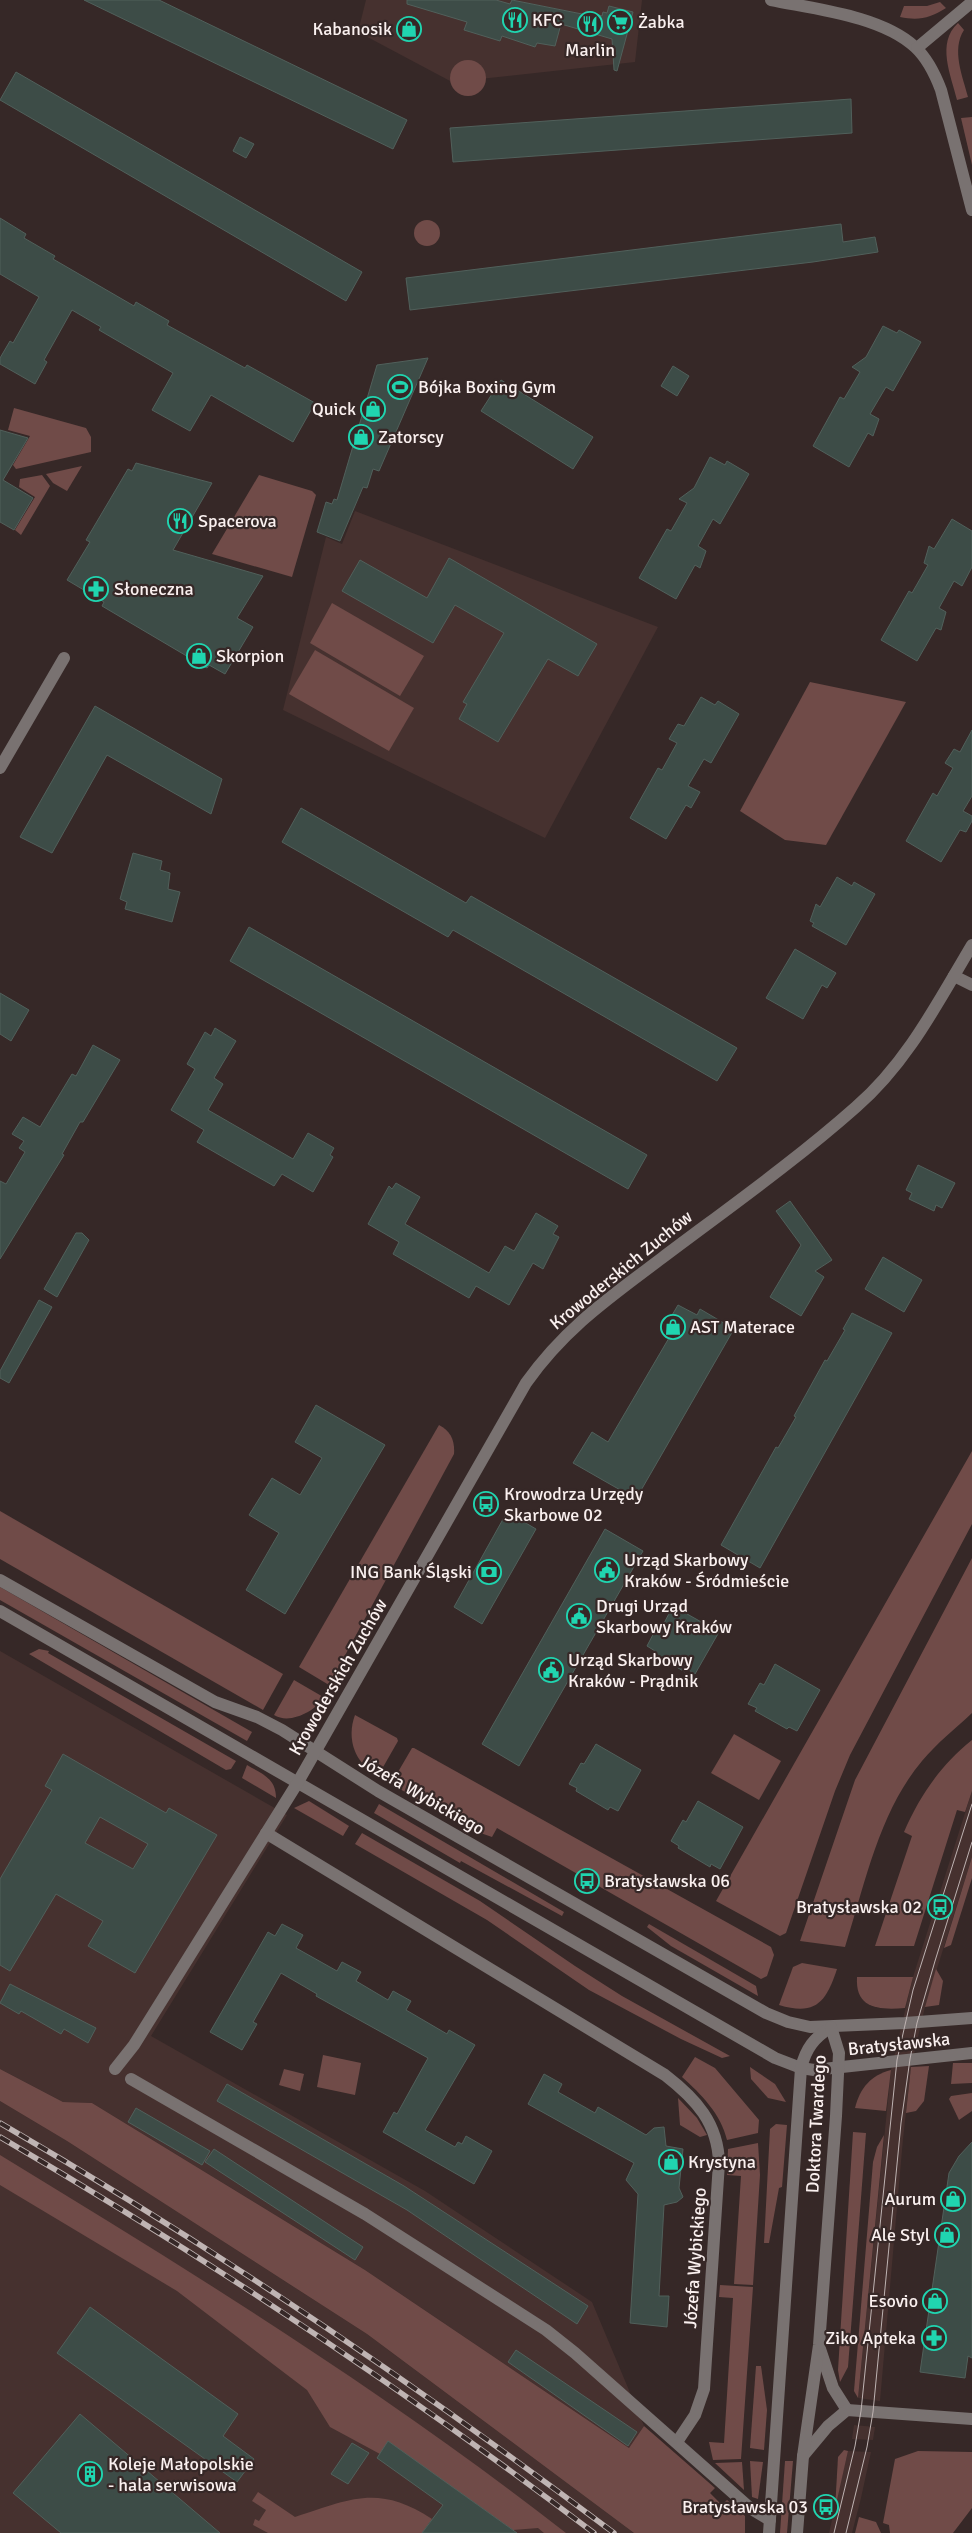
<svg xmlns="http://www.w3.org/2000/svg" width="972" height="2533" font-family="Signika,sans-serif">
  <rect width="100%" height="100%" fill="#362827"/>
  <g fill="#46312f">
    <polygon points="366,0 642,0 635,62 452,82 358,32"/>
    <polygon points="355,511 658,627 545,838 283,710 326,537 342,544"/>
    <polygon points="0,1651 287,1815 151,2036 425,2191 592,2302 644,2426 629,2448 365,2270 92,2103 63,2102 0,2069"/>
    <polygon points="972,1791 972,1857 925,2007 911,2067 903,2139 880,2401 858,2398 891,2070 913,1977"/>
    <polygon points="0,2101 67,2141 367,2334 634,2533 0,2533"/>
    <polygon points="854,2425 875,2427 873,2440 852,2439"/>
    <polygon points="848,2451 871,2452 861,2498 852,2533 829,2533"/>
  </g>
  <g fill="#704b48">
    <path d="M940,2L946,8C930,18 919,21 900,17L904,6H927Z"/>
    <path d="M958,23L964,30C951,50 963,77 968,97L957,100C951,75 936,43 958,23Z"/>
    <circle cx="468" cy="78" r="18"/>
    <polygon points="972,117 972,165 961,118"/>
    <circle cx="427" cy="233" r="13"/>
    <polygon points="14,408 86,428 91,437 91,452 16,469 13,465 30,436 8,430"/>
    <polygon points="82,466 67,491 53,483 46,474"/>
    <polygon points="42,475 50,486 21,535 15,530 35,497 19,487 20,479"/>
    <polygon points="259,475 312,491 316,495 292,577 212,554"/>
    <polygon points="332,603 424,656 400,696 310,643"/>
    <polygon points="315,650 414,708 389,751 289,694"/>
    <polygon points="810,682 906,702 826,845 785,840 740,811"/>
    <path d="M439,1425C451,1431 455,1441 454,1454L329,1685L299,1667Z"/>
    <polygon points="972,1451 972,1524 850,1755 835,1791 786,1933 780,1936 716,1901"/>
    <polygon points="0,1511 283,1674 263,1710 0,1559"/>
    <path d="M972,1558V1713C955,1729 937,1743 922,1761C879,1812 865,1884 845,1947L800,1941L855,1780Z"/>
    <polygon points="0,1587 252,1732 247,1741 0,1600"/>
    <polygon points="39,1649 49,1651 48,1653 236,1761 231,1769 226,1770 29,1654"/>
    <path d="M294,1680L325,1698C314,1711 290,1725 274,1715Z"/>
    <path d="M355,1715L397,1738L398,1741L378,1776C355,1764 346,1739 355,1715Z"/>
    <polygon points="734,1734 781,1761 759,1800 711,1773"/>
    <path d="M972,1740V1791L965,1812L957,1810L914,1946H875L912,1836L904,1832C920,1795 941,1765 972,1740Z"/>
    <polygon points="412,1748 414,1748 771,1947 774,1955 767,1976 761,1979 497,1828 492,1837 472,1830 391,1784"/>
    <path d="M247,1765C262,1774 276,1778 276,1798L242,1778Z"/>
    <polygon points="309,1801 349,1826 343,1836 294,1808"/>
    <polygon points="379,1804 564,1912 562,1916 461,1861 460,1863 374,1813"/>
    <polygon points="362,1833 480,1901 575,1966 622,1996 730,2056 722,2058 681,2039 589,1990 487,1920 355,1844"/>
    <polygon points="972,1857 972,1878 951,1945 944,1948"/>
    <polygon points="649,1924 756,1986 758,1996 671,1946 647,1927"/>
    <path d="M802,1963L837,1969C826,2002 816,2016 779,2005L793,1967Z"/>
    <polygon points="936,1969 943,1981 939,2005 925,2007"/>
    <path d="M857,1977H913L905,2008C879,2010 855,2009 857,1977Z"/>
    <polygon points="323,2055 361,2063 355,2095 317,2087"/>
    <path d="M695,2057L715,2068L759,2120L758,2133L727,2140C721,2114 701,2094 682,2077Z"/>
    <polygon points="953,2063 972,2063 972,2083 951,2084"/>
    <polygon points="929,2066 924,2101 916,2111 906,2113 911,2067"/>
    <polygon points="750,2067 775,2084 786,2102 768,2098 751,2079"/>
    <polygon points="0,2069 63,2102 92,2103 365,2270 629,2448 644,2426 715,2488 710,2493 722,2505 727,2500 745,2516 745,2533 634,2533 367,2334 67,2141 0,2101"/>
    <polygon points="284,2069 304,2074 300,2091 279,2085"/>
    <path d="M891,2070L886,2111L855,2108C860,2088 871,2075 891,2070Z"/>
    <polygon points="972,2093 972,2111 959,2120 949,2099 951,2096"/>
    <polygon points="678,2098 697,2118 707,2135 700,2137 680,2125"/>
    <polygon points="776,2124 787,2125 782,2187 779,2188 769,2243 764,2243 770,2129"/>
    <polygon points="853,2132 866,2133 848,2367 840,2382 838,2370"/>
    <polygon points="884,2135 858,2398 854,2391 873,2162 877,2147"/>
    <polygon points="758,2143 760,2175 753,2285 734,2284 741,2176 727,2175 728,2149"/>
    <path d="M0,2155C194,2273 387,2393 566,2533H544L538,2528L513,2530L388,2442L380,2454L330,2427L307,2390L177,2291L0,2185Z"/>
    <polygon points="720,2285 753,2287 741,2459 713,2460 709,2442 724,2443 733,2298 719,2297"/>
    <polygon points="756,2366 761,2366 767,2410 764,2450 750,2448"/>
    <polygon points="844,2450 848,2451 835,2509 838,2457"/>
    <polygon points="918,2451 972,2452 972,2508 953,2533 890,2533 889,2525 883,2523 895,2459"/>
    <polygon points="750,2461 763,2462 758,2499 752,2497"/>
    <polygon points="785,2461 793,2461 787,2533 780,2533"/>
    <polygon points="742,2462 744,2490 715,2463"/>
    <path d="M258,2492L295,2517C351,2499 378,2484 432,2519L422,2533H268L253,2525L255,2519L259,2521L266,2510L252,2501Z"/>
    <polygon points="859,2517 876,2522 881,2533 855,2533"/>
  </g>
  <g fill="#3d4c47" stroke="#51605b" fill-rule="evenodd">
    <polygon points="84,0 159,0 407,120 393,149"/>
    <polygon points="407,0 496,0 510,4 512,0 582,14 587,11 602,16 603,12 607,13 609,6 633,12 617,71 614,70 612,39 561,24 555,46 537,43 535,47 502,36 500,41 464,30 467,22 407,4"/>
    <polygon points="16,72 362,272 346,301 0,100"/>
    <polygon points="851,99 852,133 453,162 450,128"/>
    <polygon points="240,137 254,144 246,158 233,151"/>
    <polygon points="0,218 26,234 24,238 55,256 53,259 134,306 136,302 169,321 167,325 245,368 247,365 315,403 293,442 211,395 190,431 152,410 173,373 99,330 101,327 72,310 44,360 47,362 35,384 0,364 0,358 10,341 13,343 39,297 0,274"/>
    <polygon points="841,224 843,242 875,237 878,252 813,262 410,310 406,278"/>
    <polygon points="883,326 897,333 899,330 921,342 893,391 886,387 870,414 879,419 873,436 868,433 849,467 813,446 840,397 844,399 860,372 852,367 866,357"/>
    <polygon points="428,358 379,471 373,469 367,488 363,487 340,541 317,532 326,502 332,504 334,499 337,500 377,365"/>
    <polygon points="673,366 689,376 677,396 661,386"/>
    <polygon points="501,380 593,437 573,469 481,411"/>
    <polygon points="0,430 28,438 3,480 33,498 14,530 0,522"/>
    <polygon points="710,457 725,465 727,461 749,474 720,524 713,519 698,546 706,551 700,568 695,565 676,599 639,578 667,529 671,531 687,503 679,499 694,488"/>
    <polygon points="136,463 212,483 173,550 263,576 237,618 253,627 225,674 209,665 207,668 102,606 104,602 67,580 90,542 86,540 128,469 132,471"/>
    <polygon points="952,519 972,531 972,567 962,586 954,581 939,608 946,612 941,630 936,628 917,661 881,640 909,591 912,593 928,565 924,563 929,546 934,549"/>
    <polygon points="449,558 597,644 578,676 548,659 498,742 459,719 467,704 463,702 504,633 455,605 433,643 342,591 360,560 427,598"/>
    <polygon points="701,697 715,705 718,701 739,714 711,763 704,759 688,786 700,792 691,808 686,805 666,839 630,818 658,768 662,770 677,743 669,739 678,724 684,726"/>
    <polygon points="95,706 222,779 211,814 107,755 52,853 20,837"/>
    <polygon points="972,730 972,796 963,811 972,816 972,821 966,832 960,830 941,862 906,841 933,793 937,796 953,768 945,763 954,749 960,752"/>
    <polygon points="301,808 466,903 471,896 737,1048 717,1081 453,930 448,937 282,842"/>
    <polygon points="133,853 162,861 160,870 170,873 168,889 180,892 172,922 125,909 127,902 120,899"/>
    <polygon points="837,877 852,886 854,882 875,894 846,945 812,926 814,923 810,921 816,904 820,907"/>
    <polygon points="249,927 647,1155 628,1189 230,961"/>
    <polygon points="795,949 836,973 827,988 822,985 803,1019 766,998"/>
    <polygon points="0,993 29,1010 11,1041 0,1034"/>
    <polygon points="215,1028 236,1041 214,1078 223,1084 208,1110 293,1159 308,1133 334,1148 330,1155 333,1157 313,1192 282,1174 274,1186 242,1168 197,1142 204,1130 171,1110 195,1069 187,1064 205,1032 211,1036"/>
    <polygon points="93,1045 120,1060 83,1122 80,1122 62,1154 64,1155 0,1259 0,1181 6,1184 25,1152 19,1148 24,1141 12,1134 23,1117 40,1127 72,1074 76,1076"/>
    <polygon points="918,1165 955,1183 942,1208 936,1205 934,1211 909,1199 912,1193 906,1190"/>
    <polygon points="396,1183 420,1197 405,1224 489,1273 505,1246 514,1251 536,1213 558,1226 553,1234 559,1237 543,1269 533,1263 509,1305 476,1286 469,1298 393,1254 399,1242 368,1224 389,1186 392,1189"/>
    <polygon points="790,1201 832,1260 815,1271 824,1277 801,1316 770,1297 801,1245 776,1211"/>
    <polygon points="76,1233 82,1233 89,1240 57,1297 44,1289"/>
    <polygon points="883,1257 922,1280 904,1312 865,1289"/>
    <polygon points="39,1300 52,1307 9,1383 0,1378 0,1371"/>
    <polygon points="678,1305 697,1315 700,1309 734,1329 636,1499 573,1463 592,1432 608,1442 676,1326 668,1322"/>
    <polygon points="852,1313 892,1333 760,1568 721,1545 776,1447 778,1448 796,1417 794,1416 825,1360 827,1361 845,1330 843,1329"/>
    <polygon points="316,1405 385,1445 285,1614 246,1590 279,1533 249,1515 272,1478 300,1495 322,1458 295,1442"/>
    <polygon points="507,1512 536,1529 482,1624 454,1607"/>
    <polygon points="605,1529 643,1551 519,1766 482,1744"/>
    <polygon points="673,1606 719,1632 695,1674 687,1669 685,1672 653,1653 655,1651 647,1646 658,1625 662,1627"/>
    <polygon points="775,1664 820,1690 797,1731 789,1727 787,1729 755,1711 757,1708 748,1704 760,1683 764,1685"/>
    <polygon points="596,1744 641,1770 618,1811 610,1807 608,1810 576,1791 577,1788 569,1784 581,1763 584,1764"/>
    <path d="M63,1754L166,1813L169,1808L217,1835L135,1973L88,1946L103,1921L56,1894L10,1971L0,1965V1879L52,1790L45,1786ZM100,1817L148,1844L133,1869L85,1843Z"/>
    <polygon points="698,1801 743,1827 720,1869 711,1864 710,1867 678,1848 679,1846 671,1841 683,1820 686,1822"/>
    <polygon points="282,1924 303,1935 296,1948 337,1971 342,1962 361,1972 356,1981 388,2000 393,1991 411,2001 406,2010 447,2034 449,2030 475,2045 425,2130 455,2147 458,2142 462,2144 466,2136 492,2151 474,2184 383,2132 394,2112 397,2114 428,2058 316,1996 317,1994 281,1973 253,2022 257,2024 242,2050 210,2032 268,1932 275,1936"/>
    <polygon points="10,1984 96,2028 88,2043 64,2029 61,2034 21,2011 19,2014 0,2003"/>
    <polygon points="544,2074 562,2084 558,2092 595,2113 598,2107 646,2135 654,2128 664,2127 666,2146 683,2149 679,2188 683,2197 677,2202 664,2205 659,2296 669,2296 667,2327 630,2323 638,2194 626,2180 634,2163 528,2104"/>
    <polygon points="227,2084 404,2186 588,2306 577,2324 407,2210 217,2101"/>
    <polygon points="136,2108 210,2151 202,2165 128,2122"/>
    <polygon points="972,2142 972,2358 968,2356 965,2378 920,2372 949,2173 959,2156"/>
    <polygon points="214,2149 363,2247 355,2260 205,2162"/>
    <polygon points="90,2307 238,2414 223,2436 254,2459 237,2482 57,2353"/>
    <polygon points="516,2350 637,2432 628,2446 508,2362"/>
    <polygon points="80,2414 220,2533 61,2533 13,2493"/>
    <polygon points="388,2441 517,2533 422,2533 443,2505 377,2458"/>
    <polygon points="352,2443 369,2453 348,2484 331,2474"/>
  </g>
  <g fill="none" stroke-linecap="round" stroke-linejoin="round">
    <g stroke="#797271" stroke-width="12">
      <path d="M771,0C815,9 882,16 915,47C928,59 935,74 941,90L972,210"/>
      <polyline points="917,48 972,2"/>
      <polyline points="0,768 64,658"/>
      <polyline points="954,976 972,985"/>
      <polyline points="0,1580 215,1702 257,1717 282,1730 378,1791 766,2013 788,2022 810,2027 905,2023 972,2018"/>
      <polyline points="0,1611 775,2058 801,2068 814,2070 972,2053"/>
      <path d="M266,1833L665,2075C696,2099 718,2123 719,2163L704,2389L695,2415L677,2442"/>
      <path d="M115,2069L134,2045L298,1782L526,1383C565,1328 609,1298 662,1258C727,1209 795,1161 856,1107C907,1063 938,1002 972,945"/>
      <polyline points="131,2079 365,2214 546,2330 575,2353 750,2508 770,2520"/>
      <polyline points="820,2349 833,2388 847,2410"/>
      <polyline points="803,2456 828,2426 847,2410 972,2419"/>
      <path d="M769,2533L801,2068C806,2048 814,2038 831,2027"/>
      <polyline points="797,2533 803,2456 819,2345 836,2116 839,2053 831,2027"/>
    </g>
    <g stroke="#bfb4b3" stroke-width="1">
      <polyline points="834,2533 855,2446 861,2411 897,2060 913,1990 972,1804"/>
      <polyline points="846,2533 867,2447 873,2412 901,2123 910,2059 917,2023 935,1961 972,1842"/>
    </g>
    <defs>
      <g id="rail">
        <path d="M0,2123C214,2247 417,2385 614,2533"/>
        <path d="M0,2137C206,2257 404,2389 594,2533"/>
      </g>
    </defs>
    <use href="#rail" stroke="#bfb4b3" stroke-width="5.5"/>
    <use href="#rail" stroke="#362827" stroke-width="4" stroke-dasharray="11" stroke-linecap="butt"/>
  </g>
  <defs>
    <symbol id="restaurant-ring" viewBox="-11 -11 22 22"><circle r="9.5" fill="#362827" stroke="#20d5b0" stroke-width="1.5"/><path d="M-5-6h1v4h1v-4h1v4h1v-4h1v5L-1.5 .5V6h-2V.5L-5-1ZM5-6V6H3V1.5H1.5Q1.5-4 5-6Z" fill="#20d5b0"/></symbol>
    <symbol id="supermarket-ring" viewBox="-11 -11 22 22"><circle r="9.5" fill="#362827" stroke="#20d5b0" stroke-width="1.5"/><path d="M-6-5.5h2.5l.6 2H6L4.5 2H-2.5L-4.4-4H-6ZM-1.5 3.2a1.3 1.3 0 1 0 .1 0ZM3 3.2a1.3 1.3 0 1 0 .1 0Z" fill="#20d5b0"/></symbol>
    <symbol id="shop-ring" viewBox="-11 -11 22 22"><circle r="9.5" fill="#362827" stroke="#20d5b0" stroke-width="1.5"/><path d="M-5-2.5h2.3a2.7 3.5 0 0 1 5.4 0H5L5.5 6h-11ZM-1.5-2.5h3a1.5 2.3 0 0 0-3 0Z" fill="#20d5b0"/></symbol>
    <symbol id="stadium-ring" viewBox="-11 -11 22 22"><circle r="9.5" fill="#362827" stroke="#20d5b0" stroke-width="1.5"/><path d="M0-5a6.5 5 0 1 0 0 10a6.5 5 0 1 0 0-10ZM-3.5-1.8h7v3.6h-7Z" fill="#20d5b0"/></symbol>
    <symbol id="pharmacy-ring" viewBox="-11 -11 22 22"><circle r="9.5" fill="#362827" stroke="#20d5b0" stroke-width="1.5"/><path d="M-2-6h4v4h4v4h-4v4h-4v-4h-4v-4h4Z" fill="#20d5b0"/></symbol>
    <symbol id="bus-ring" viewBox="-11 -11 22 22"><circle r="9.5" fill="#362827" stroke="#20d5b0" stroke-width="1.5"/><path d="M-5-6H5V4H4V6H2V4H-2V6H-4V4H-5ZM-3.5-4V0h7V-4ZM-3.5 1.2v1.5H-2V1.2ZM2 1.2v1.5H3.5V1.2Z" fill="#20d5b0"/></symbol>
    <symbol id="civic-ring" viewBox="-11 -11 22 22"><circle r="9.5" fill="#362827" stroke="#20d5b0" stroke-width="1.5"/><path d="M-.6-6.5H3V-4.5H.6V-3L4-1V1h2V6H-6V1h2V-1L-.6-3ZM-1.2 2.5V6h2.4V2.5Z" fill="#20d5b0"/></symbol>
    <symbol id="bank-ring" viewBox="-11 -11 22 22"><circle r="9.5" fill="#362827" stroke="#20d5b0" stroke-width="1.5"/><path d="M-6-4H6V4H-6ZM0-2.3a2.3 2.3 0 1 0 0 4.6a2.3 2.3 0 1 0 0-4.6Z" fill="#20d5b0"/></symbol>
    <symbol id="building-ring" viewBox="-11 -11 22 22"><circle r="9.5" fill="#362827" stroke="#20d5b0" stroke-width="1.5"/><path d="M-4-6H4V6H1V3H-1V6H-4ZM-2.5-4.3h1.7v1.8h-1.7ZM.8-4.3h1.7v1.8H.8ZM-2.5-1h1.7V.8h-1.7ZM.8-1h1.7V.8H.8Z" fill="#20d5b0"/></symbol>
  </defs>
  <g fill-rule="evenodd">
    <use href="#restaurant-ring" x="501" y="6" width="28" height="28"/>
    <use href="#supermarket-ring" x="606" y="8" width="28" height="28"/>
    <use href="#restaurant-ring" x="576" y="10" width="28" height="28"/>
    <use href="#shop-ring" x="395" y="15" width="28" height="28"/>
    <use href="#stadium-ring" x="386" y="373" width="28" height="28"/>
    <use href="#shop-ring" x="359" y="395" width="28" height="28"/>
    <use href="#shop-ring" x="347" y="423" width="28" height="28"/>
    <use href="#restaurant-ring" x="166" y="507" width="28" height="28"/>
    <use href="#pharmacy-ring" x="82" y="575" width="28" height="28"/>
    <use href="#shop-ring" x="185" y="642" width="28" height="28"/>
    <use href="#shop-ring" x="659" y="1313" width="28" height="28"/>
    <use href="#bus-ring" x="472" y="1490" width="28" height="28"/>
    <use href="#civic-ring" x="593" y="1556" width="28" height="28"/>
    <use href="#bank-ring" x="475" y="1558" width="28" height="28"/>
    <use href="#civic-ring" x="565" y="1602" width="28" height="28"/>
    <use href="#civic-ring" x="537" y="1656" width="28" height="28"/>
    <use href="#bus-ring" x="573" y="1867" width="28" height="28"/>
    <use href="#bus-ring" x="926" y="1893" width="28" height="28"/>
    <use href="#shop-ring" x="657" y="2148" width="28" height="28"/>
    <use href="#shop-ring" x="939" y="2185" width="28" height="28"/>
    <use href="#shop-ring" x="933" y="2221" width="28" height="28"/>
    <use href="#shop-ring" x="921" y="2287" width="28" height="28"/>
    <use href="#pharmacy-ring" x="920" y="2324" width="28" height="28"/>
    <use href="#building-ring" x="76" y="2460" width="28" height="28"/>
    <use href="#bus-ring" x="812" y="2493" width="28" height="28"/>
  </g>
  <g text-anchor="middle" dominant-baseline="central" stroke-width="4.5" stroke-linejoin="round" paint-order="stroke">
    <g font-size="18" fill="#faf0ef" stroke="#362827" text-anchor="start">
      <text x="532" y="20">KFC</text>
      <text x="638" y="22">Żabka</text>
      <text x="392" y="29" text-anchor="end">Kabanosik</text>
      <text x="590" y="50" text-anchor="middle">Marlin</text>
      <text x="418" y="387">Bójka Boxing Gym</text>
      <text x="356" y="409" text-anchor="end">Quick</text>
      <text x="378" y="437">Zatorscy</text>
      <text x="198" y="521">Spacerova</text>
      <text x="114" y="589">Słoneczna</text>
      <text x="216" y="656">Skorpion</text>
      <text x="690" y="1327">AST Materace</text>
      <text x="504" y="1494">Krowodrza Urzędy<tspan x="504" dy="21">Skarbowe 02</tspan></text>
      <text x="624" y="1560">Urząd Skarbowy<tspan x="624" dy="21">Kraków - Śródmieście</tspan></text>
      <text x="472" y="1572" text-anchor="end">ING Bank Śląski</text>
      <text x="596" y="1606">Drugi Urząd<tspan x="596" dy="21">Skarbowy Kraków</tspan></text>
      <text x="568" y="1660">Urząd Skarbowy<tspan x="568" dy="21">Kraków - Prądnik</tspan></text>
      <text x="604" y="1881">Bratysławska 06</text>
      <text x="922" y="1907" text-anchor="end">Bratysławska 02</text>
      <text x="688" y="2162">Krystyna</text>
      <text x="936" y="2199" text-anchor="end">Aurum</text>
      <text x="930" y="2235" text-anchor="end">Ale Styl</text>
      <text x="918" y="2301" text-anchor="end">Esovio</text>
      <text x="916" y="2338" text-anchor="end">Ziko Apteka</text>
      <text x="108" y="2464">Koleje Małopolskie<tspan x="108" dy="21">- hala serwisowa</tspan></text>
      <text x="808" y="2507" text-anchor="end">Bratysławska 03</text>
    </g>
    <g font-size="18" fill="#faf0ef" stroke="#362827">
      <text transform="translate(621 1270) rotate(-39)">Krowoderskich Zuchów</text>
      <text transform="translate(338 1677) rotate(-60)">Krowoderskich Zuchów</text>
      <text transform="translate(422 1795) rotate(30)">Józefa Wybickiego</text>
      <text transform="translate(899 2044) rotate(-6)">Bratysławska</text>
      <text transform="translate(816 2124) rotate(-87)">Doktora Twardego</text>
      <text transform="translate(695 2258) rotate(-86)">Józefa Wybickiego</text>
    </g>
  </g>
</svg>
